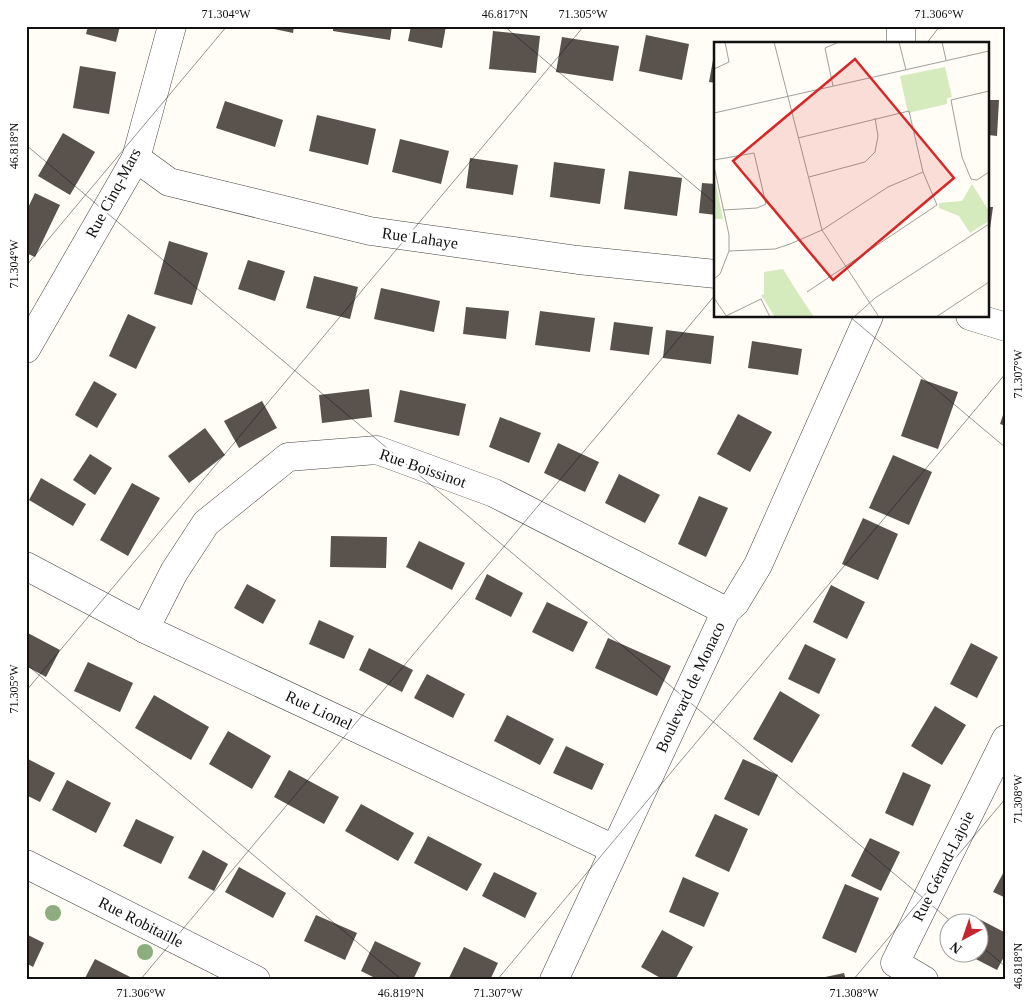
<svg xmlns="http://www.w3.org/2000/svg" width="1032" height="1006" font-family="Georgia,serif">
  <rect width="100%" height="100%" fill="#fffdf5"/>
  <g fill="#5a524d">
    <polygon points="88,26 120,26 116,42 86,34"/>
    <polygon points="260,26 294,26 293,33"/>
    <polygon points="333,26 392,26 390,40 333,31"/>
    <polygon points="411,26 446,26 442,48 408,41"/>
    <polygon points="493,31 540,36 536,73 489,69"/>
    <polygon points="646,35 689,44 682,80 639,71"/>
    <polygon points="562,37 619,46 613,81 556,72"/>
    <polygon points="715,49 716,50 716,83 709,82"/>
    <polygon points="80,66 116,72 109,114 73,108"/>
    <polygon points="988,100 999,100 997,136 988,135"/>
    <polygon points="225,101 283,120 275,147 216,128"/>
    <polygon points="317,115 376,129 368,165 309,151"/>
    <polygon points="63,133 95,152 70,195 38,176"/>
    <polygon points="400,139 449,151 441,184 392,172"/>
    <polygon points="470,158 518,165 513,195 466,188"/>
    <polygon points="554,162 605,169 600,204 550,197"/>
    <polygon points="629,171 682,178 677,216 624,209"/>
    <polygon points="702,183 716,184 716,215 699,213"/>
    <polygon points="35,193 60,205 35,257 26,253 26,212"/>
    <polygon points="988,207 993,207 989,236 988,236"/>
    <polygon points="169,241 208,253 192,305 154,294"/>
    <polygon points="248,260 285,271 275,301 238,289"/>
    <polygon points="314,276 358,287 350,319 306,308"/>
    <polygon points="381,288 440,301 434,332 374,319"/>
    <polygon points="466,307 509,311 506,339 463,334"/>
    <polygon points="540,311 595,318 590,352 535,345"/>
    <polygon points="128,314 156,327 136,369 109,356"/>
    <polygon points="614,322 653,327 649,355 610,350"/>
    <polygon points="666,330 714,336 711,364 663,358"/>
    <polygon points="752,341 802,349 798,375 748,368"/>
    <polygon points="921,379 958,392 938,449 901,436"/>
    <polygon points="94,381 117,394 97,428 75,415"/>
    <polygon points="369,389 372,417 322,423 319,395"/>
    <polygon points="400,390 466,404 459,436 394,422"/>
    <polygon points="262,401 277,428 239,448 224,421"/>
    <polygon points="1006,406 1006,426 1000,424"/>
    <polygon points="738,414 772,432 750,472 717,454"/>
    <polygon points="500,417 541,433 529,463 489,447"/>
    <polygon points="205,428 225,455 189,483 168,456"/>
    <polygon points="558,443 599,462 585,492 544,473"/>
    <polygon points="90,454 112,468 95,495 73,480"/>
    <polygon points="893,455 932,472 909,525 869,508"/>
    <polygon points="619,474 660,495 645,523 605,503"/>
    <polygon points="41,478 86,504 73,526 29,500"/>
    <polygon points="132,483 160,498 128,556 100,540"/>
    <polygon points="699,496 728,508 706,557 678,544"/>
    <polygon points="863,518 898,534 878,580 842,564"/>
    <polygon points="331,536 387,537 386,568 330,567"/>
    <polygon points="419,541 465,563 452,590 406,567"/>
    <polygon points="487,574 523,593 511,617 475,599"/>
    <polygon points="247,584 276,600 263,624 234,608"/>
    <polygon points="831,585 865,602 847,639 813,622"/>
    <polygon points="547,602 588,622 573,652 532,632"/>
    <polygon points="319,620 354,636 344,659 309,644"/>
    <polygon points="26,632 60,650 46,677 26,666"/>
    <polygon points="608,638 671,666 657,696 595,668"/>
    <polygon points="971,643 998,657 977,698 950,684"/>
    <polygon points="805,644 836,659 819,694 788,679"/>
    <polygon points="369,648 413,670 402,692 359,670"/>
    <polygon points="88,662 133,683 120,712 74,691"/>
    <polygon points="427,674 465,694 453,718 414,698"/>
    <polygon points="780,691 820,715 792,763 753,739"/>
    <polygon points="154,695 209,727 191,760 135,728"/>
    <polygon points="935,706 966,725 942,765 911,746"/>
    <polygon points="507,715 554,739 540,765 494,741"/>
    <polygon points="228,731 271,756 252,789 209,764"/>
    <polygon points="566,746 604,764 592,790 553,773"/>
    <polygon points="26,758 55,773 40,802 26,795"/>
    <polygon points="743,759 778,775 759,816 724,799"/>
    <polygon points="289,770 339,797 324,824 274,797"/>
    <polygon points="903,772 931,785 913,826 885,813"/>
    <polygon points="67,780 111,803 96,833 52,810"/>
    <polygon points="361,804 414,833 398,861 345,831"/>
    <polygon points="715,814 748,829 729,872 695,856"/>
    <polygon points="136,819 174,837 161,864 123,846"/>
    <polygon points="428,836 482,864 467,891 414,863"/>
    <polygon points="870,838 900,852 881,891 851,876"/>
    <polygon points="203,850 228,864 214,891 188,878"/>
    <polygon points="239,867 286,893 273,918 225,892"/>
    <polygon points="1006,868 1006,898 993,892"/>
    <polygon points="494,872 537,893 525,918 482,896"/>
    <polygon points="683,877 719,893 704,927 669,912"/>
    <polygon points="845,884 879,898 856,953 822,938"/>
    <polygon points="316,915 357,933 345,960 304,941"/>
    <polygon points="979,919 1006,933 1006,953 997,970 966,954 980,954 980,924 977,924"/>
    <polygon points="662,930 693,947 675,980 664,980 641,967"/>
    <polygon points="26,934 44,943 33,967 26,963"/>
    <polygon points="375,941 421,963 413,980 379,980 361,971"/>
    <polygon points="464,947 498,963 490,980 448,980"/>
    <polygon points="95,959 136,980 84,980"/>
    <polygon points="844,973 846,980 816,980 816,979"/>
  </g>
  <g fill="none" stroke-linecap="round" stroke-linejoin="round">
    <defs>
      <g id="minor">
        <polyline points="901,44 901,26"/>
        <polyline points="136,158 169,182 370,231 578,260 716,274"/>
        <polyline points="970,316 1006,327"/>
        <polyline points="26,349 136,158 172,26"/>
        <polyline points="26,566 145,629 614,849"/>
        <polyline points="145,629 174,572 206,523 288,457 377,450 494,493 726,611"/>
        <polyline points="26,864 256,980"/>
        <polyline points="554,980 726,611 735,603 758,565 869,316"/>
        <polyline points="924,980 895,963 1006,739"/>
      </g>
    </defs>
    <use href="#minor" stroke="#444" stroke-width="29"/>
    <use href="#minor" stroke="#fff" stroke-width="28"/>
  </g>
  <g fill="#8dad7f">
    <circle cx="53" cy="913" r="8"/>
    <circle cx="145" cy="952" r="8"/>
  </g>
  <path fill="none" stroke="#111" stroke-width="1" stroke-opacity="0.45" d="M504,26L716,204M926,44L940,26M26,145L954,924M26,266L227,26M849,316L1006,448M26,664L402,980M26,691L584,26M980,945L1006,967M140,980L716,294M497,980L1006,373M853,980L1006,798"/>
  <g text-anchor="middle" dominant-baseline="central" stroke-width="5" stroke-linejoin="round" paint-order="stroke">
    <g font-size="16" fill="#111" stroke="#fff">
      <text transform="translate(113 193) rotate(-62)">Rue Cinq-Mars</text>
      <text transform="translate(420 238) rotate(8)">Rue Lahaye</text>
      <text transform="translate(423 468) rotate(19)">Rue Boissinot</text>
      <text transform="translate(690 687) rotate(-65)">Boulevard de Monaco</text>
      <text transform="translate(319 710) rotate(25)">Rue Lionel</text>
      <text transform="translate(943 866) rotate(-64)">Rue Gérard-Lajoie</text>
      <text transform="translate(141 922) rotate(27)">Rue Robitaille</text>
    </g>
  </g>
  <g transform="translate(714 42)">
    <rect width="275" height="275" fill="#fffdf5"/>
    <path d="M231,25L238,55L233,56V62L194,71L186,34ZM0,132L9,177H0ZM258,142L275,169V179L256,191L245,174L225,166V161L248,159ZM69,227L82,248L100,275H61L47,253L50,252V230Z" fill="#d5ebbd"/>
    <path fill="none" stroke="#a09f9a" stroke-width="1" d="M60,0L108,188L165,275M185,0L192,28M228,0L232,18M0,27L15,20L11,0M119,44L111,6L125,0M275,49L237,58L248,115L257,137L263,138L275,130M0,71L275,9M84,96L195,69L209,130L223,163L93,250M0,118L40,111L52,162L43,166L10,168M0,124L15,193V209L6,232L0,237M95,135L151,120L161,110L164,94L161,76M15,209L61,207L76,202L108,188L174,145L209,130M0,256L13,275M12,274L47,257L56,275M140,275L161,256L275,182M222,275L275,240"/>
    <path fill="#d62828" fill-opacity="0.15" stroke="#d62828" stroke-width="2.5" d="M141,17L240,136L119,238L19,119Z"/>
    <rect width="275" height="275" fill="none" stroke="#111" stroke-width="2.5"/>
  </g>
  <rect width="1032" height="1006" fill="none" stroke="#ffffff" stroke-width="55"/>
  <g transform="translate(964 938) rotate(220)"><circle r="24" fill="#ffffff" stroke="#a0a0a0"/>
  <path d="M0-4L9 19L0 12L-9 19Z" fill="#c4262e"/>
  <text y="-8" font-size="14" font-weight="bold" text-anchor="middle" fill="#111111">N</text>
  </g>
  <rect x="28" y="28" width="976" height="950" fill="none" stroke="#111" stroke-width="2"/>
  <g font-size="12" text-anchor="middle" fill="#111">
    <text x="226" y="18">71.304°W</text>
    <text x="505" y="18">46.817°N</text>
    <text x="583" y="18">71.305°W</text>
    <text x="939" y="18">71.306°W</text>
    <text transform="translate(14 146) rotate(-90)" y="4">46.818°N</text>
    <text transform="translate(14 264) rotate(-90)" y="4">71.304°W</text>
    <text transform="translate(1018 374) rotate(-90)" y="4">71.307°W</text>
    <text transform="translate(14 689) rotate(-90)" y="4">71.305°W</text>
    <text transform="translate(1018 799) rotate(-90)" y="4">71.308°W</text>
    <text transform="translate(1018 966) rotate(-90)" y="4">46.818°N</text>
    <text x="141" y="997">71.306°W</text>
    <text x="401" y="997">46.819°N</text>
    <text x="498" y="997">71.307°W</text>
    <text x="854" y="997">71.308°W</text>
  </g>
</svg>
